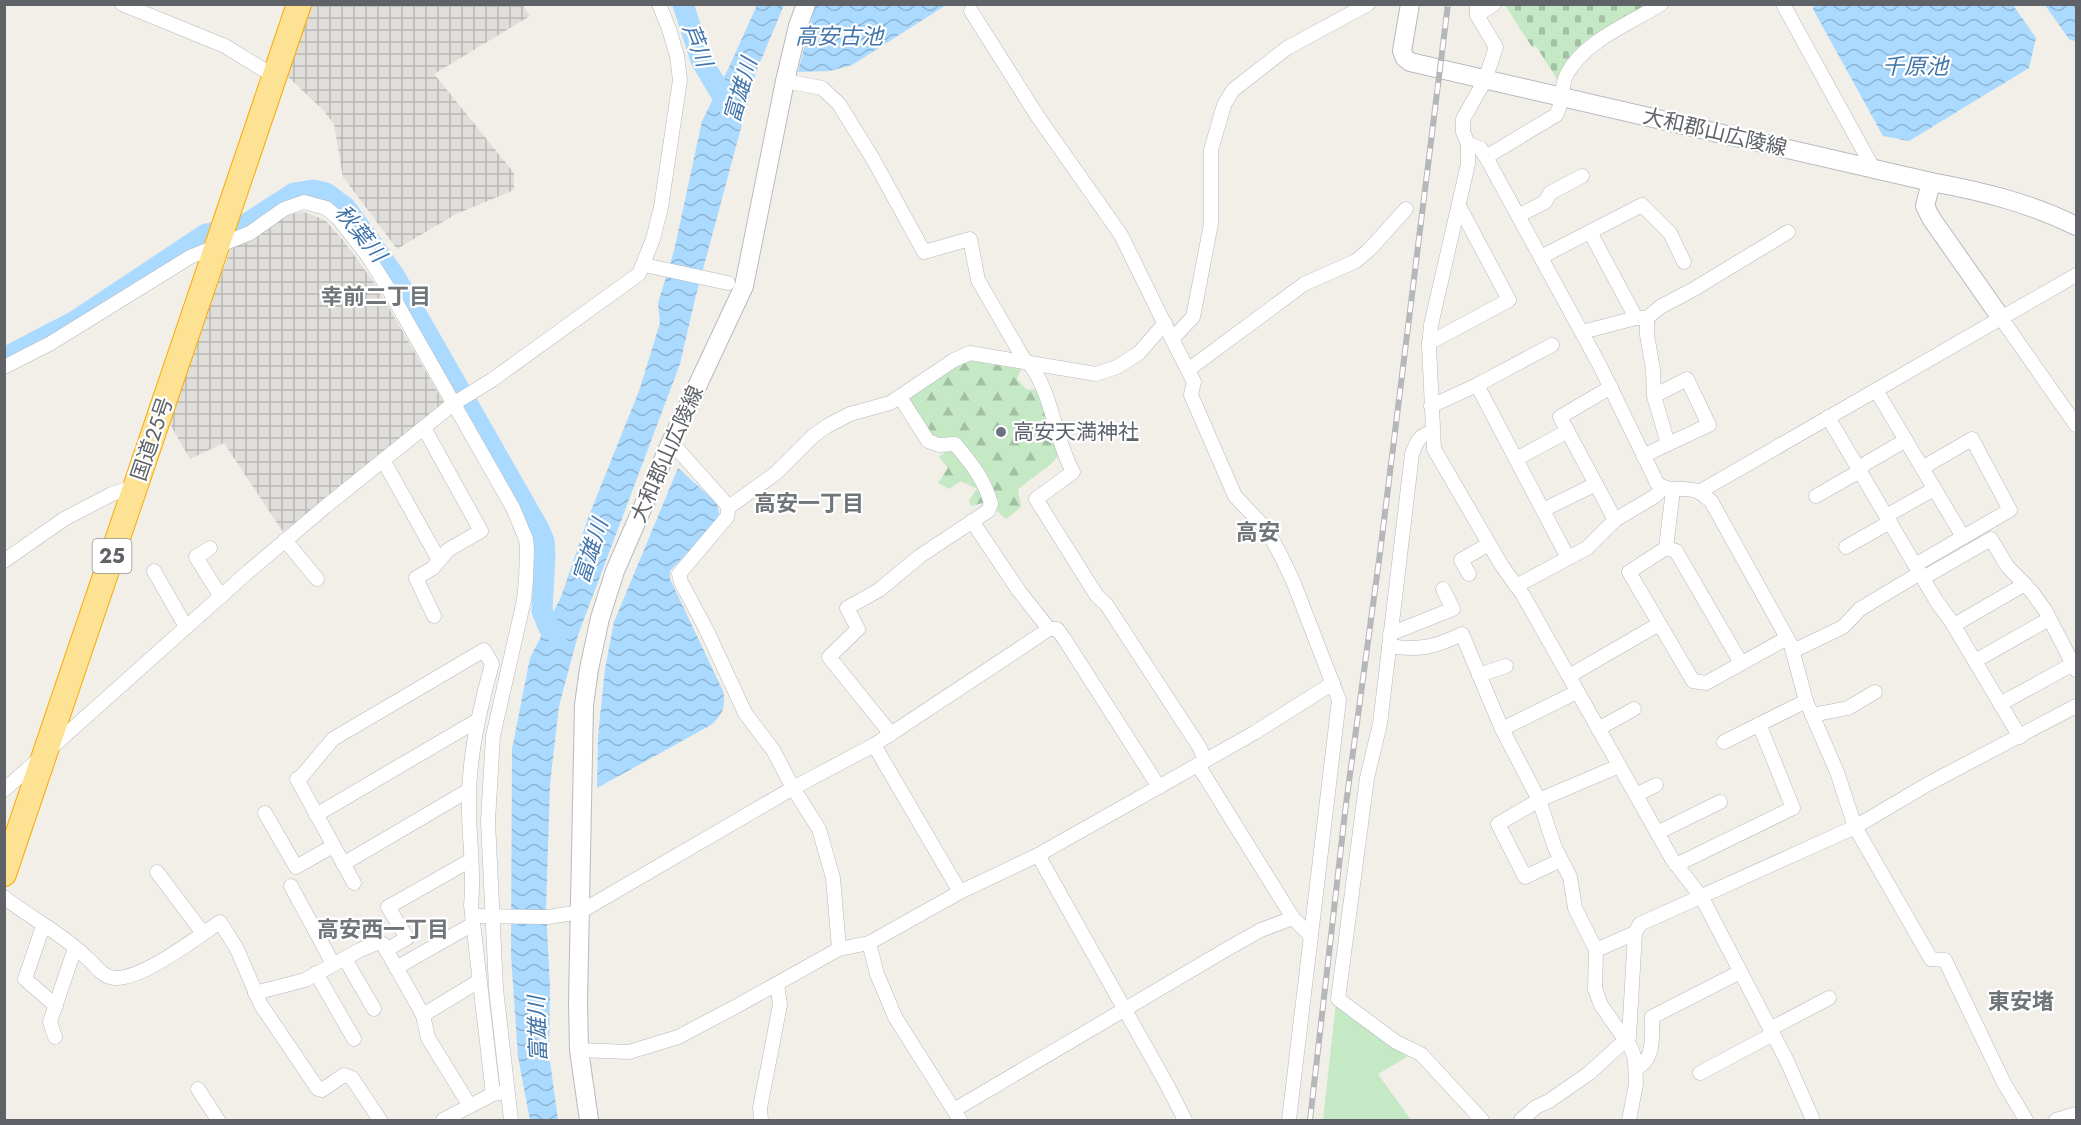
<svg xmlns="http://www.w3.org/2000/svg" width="2081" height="1125" font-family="Jost,'Noto Sans JP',sans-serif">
  <defs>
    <pattern id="industrial-grid" width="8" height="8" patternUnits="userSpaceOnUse" patternTransform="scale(1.5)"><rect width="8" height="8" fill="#e0deda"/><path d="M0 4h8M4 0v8" fill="none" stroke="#b9b8b5"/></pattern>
    <pattern id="forest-firs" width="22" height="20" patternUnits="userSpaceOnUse" patternTransform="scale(1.5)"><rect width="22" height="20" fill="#c5e8c5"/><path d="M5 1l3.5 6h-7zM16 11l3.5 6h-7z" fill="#a3c0a4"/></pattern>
    <pattern id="cemetery-stones" width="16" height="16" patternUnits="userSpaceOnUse" patternTransform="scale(1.5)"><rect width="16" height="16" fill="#c5e8c5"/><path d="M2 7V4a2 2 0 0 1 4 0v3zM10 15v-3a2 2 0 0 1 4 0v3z" fill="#a3c0a4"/></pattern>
    <pattern id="water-waves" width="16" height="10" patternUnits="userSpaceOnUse" patternTransform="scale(1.5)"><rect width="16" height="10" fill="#aadaff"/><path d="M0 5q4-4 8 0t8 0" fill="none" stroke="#8eb4d2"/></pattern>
  </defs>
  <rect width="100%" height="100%" fill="#f1efe8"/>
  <g fill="url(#industrial-grid)">
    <polygon points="310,5 523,5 530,16 434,74 514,173 514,190 456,214 397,249 343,177 334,124 323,110 285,74"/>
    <polygon points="304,212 325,220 343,240 375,284 444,403 283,532 224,443 190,459 167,419 231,248 290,214"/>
  </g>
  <polygon fill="#c5e8c5" points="1336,1003 1407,1057 1378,1074 1411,1120 1323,1120"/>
  <polygon fill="url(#forest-firs)" points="972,361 1021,369 1017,379 1027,390 1036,389 1060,454 1051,464 1018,489 1021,507 1006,519 997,511 999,499 971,506 969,500 977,489 961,481 949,489 938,483 948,468 939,457 949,448 951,441 929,434 906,397 959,363"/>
  <polygon fill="url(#cemetery-stones)" points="1652,4 1620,26 1562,82 1557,79 1536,46 1532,47 1505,5"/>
  <g fill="url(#water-waves)">
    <polygon points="757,5 784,5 756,72 695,299 680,364 578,635 559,706 550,784 546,909 550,988 549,1054 558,1120 530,1120 518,1057 511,955 512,749 530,658 561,597 588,518 639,391 660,323 658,303 674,251 702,121 730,65"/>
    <polygon points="815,5 946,5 852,65 830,71 798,72"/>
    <polygon points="1814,5 2013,5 2036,38 2029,68 1909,141 1883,136 1813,9"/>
    <polygon points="2045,5 2076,5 2076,42 2069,39"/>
    <path d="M678,468L717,503L720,518L670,571V579L723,691C726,707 723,714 711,725L597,788L598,736L605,669L614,622Z"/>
  </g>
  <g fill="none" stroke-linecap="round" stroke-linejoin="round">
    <g stroke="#aadaff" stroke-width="21">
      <polyline points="683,4 701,60 732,112"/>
      <polyline points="4,358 75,321 206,234 241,227 294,193 313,190 326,193 346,208 394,275 539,529 544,541 545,555 542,611 549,628 558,634"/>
    </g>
    <defs>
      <g id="street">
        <polyline points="122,4 225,46 274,76"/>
        <polyline points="1477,4 1477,15 1496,47 1485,80 1463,119 1463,132 1468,144 1468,164 1431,325 1429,346 1434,449 1502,566 1523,595 1672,859 1702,898 1787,1061 1813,1120"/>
        <polyline points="1783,4 1873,168"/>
        <polyline points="971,11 1038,117 1121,235 1172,339 1193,317 1211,224 1211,150 1224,105 1233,90 1287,48 1368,4"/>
        <polyline points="1477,15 1494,4"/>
        <polyline points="785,81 822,88 839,104 873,159 924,252 970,239 978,280 1025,361"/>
        <path d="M1468,144L1480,148L1486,157L1599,364L1657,483C1670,494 1685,485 1699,492C1703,494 1707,498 1711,501L1791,645L1806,701L1837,772L1855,827L1931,959L1945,960L2004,1083L2026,1120"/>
        <path d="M1486,157L1556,115C1564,102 1560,87 1567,74C1584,41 1631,23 1661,4"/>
        <polyline points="1518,216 1545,202 1550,193 1582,176"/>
        <polyline points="1590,232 1636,318"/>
        <polyline points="1541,257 1642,205 1670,233 1684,262"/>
        <polyline points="644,265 728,283"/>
        <polyline points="1647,318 1647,335 1653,369 1654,396 1668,444 1709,425 1687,379 1654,396"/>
        <polyline points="2001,318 2076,425"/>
        <polyline points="1582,332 1636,318 1647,318 1660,307 1694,289 1788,232"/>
        <polyline points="1172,339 1194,382 1191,395 1235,496 1267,530 1281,556 1293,581 1339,700 1289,1120"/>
        <polyline points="1429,343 1509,300 1459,206"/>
        <path d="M1029,363C1053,395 1054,437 1073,472L1036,499L1097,596L1106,604L1200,748L1205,761"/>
        <polyline points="4,367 51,343 190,257 250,233 284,209 304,202 326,208 338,218 367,255 388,288 513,508 526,539 527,549 526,580 524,600 493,736 488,821 496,989 511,1120"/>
        <polyline points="1188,370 1304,284 1356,261 1370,249 1406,209"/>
        <polyline points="1477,385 1568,558"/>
        <polyline points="1611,387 1560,417 1615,520"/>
        <polyline points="1876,390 1963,537"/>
        <polyline points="1431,406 1477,385 1552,345"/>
        <polyline points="1828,417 1915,565 1937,602 1951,621 2020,737"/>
        <polyline points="424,428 481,531 448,550 433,568 416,578 434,616"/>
        <path d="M1432,432C1419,435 1416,443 1412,454L1380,724L1367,778L1338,999L1396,1042L1421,1054L1482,1120"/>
        <polyline points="671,442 729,507"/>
        <polyline points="1643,456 1668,444"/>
        <polyline points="1516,459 1568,431"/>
        <polyline points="383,460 439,560"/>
        <polyline points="1858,468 1906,440"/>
        <polyline points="1699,492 2076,275"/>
        <polyline points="1816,496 1860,471"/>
        <polyline points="1543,510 1596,484"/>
        <polyline points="1886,516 1934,489"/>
        <polyline points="972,521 1019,591 1049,629"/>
        <polyline points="285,540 317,579"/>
        <polyline points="1846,547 1890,522"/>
        <polyline points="210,548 196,557 221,597"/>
        <polyline points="1666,548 1673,490"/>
        <polyline points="4,561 64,519 112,494 136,486"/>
        <polyline points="1915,565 2010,510 1972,439 1922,468"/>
        <polyline points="154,571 186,627"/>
        <polyline points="1469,574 1461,560 1489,544"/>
        <polyline points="1923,578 1991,539 2007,566 2032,592 2045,610 2076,670"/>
        <polyline points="1516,586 1587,548 1615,520 1655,496 1663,488"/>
        <polyline points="1954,625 2025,584"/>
        <polyline points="1390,634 1453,609 1443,589"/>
        <path d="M1389,646C1419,651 1435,647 1462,634L1502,729L1539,800L1555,848L1570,877L1575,908L1596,950L1595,989L1601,1005L1631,1048L1635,1059L1636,1084L1629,1120"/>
        <polyline points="1793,651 1843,627 1860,609 1920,573"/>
        <polyline points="1975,661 2049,619"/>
        <polyline points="1741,663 1676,551 1666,548 1629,572 1693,681 1706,683 1787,638"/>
        <polyline points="1479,675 1506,666"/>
        <polyline points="1569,676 1659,624"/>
        <polyline points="2000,704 2073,664"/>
        <polyline points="1812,715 1848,708 1875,692"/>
        <polyline points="1502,729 1577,692"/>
        <polyline points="1598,729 1634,709"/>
        <path d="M891,734L829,657L858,629L847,608L879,590L920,556L988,511L991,504C985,480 971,463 955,444L939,445L928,441L900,397"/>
        <polyline points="1724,742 1806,701"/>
        <polyline points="874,745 960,892"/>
        <polyline points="1198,765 1293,918 1311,936"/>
        <polyline points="4,790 249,571 325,507 453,404 492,380 639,274 653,239 661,207 680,80 677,56 669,29 659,4"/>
        <polyline points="1636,795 1656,785"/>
        <polyline points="265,813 296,867 333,846"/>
        <polyline points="316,815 478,720"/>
        <polyline points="1657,833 1720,802"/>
        <polyline points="1038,855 1166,1083 1185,1120"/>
        <polyline points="1561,860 1525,877 1498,824 1539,800 1619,766"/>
        <polyline points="343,864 469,790"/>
        <polyline points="1676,865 1793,808 1759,724"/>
        <polyline points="157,872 203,933"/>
        <path d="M354,883L297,779L302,776L333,739L484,650L492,664C480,708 469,754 469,800C468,835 475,871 471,905L493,1094"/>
        <polyline points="291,886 333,964"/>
        <path d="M4,897C30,918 63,934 86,957C96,965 101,977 115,978C143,979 196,938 220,922L237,949L261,1005L318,1089L322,1090L344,1075L352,1078L380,1120"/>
        <polyline points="472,916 548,917 580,912 793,788 874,745 1049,629 1057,629 1065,640 1159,787"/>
        <polyline points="43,926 25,979 56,1006"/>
        <polyline points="869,943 877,974 895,1017 960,1120"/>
        <polyline points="839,949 833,878 819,829 793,788 773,750 745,713 707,631 681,582 679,574 727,517 729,507 776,473 813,436 827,426 850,414 890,403 954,360 970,353 1096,374 1117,367 1139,353 1165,323"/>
        <polyline points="386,950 407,938 388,907 471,860"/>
        <polyline points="1596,950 1635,933"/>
        <polyline points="345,959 374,1009"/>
        <polyline points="396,968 473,924"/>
        <polyline points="316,973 354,1039"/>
        <polyline points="255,993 305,980 360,950 377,943 383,944 423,1015 428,1038 470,1106"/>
        <polyline points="423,1015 479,981"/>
        <polyline points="1770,1029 1829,998"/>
        <polyline points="55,1037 50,1022 75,948"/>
        <polyline points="579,1050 629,1052 678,1037 735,1007 839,949 869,943 960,892 1038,855 1254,733 1333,683"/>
        <path d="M1636,1068C1655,1060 1652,1035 1652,1017L1740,972"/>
        <polyline points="1700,1073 1773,1034"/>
        <polyline points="198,1089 218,1120"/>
        <polyline points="954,1110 1227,949 1261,930 1293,918"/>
        <polyline points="443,1120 493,1094 500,1093"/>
        <polyline points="761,1120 760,1108 780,1005 777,984"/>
        <polyline points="1521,1120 1536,1107 1549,1101 1588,1074 1629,1037 1635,933 1640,924 1855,827 1928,784 2076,706"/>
        <polyline points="2056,1120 2076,1114"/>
      </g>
      <g id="secondary">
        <path d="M1410,4L1402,51L1405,58L1410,62L1931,182C1981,191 2030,203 2076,226"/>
        <polyline points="1931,182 1925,206 1931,218 2001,318"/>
        <polyline points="589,1120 579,1050 578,1003 584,705 589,669 600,618 615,571 671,442 744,286 785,81 798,26 806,4"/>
      </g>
      <polyline id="highway" points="4,874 299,4"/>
    </defs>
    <use href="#street" stroke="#b5b8bc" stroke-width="15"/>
    <use href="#secondary" stroke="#b6babf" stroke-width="20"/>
    <use href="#highway" stroke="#f9ab00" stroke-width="26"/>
    <use href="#street" stroke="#fff" stroke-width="14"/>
    <use href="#secondary" stroke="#fff" stroke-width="18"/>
    <use href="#highway" stroke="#fde293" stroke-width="24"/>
    <defs>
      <polyline id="rail" points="1310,1120 1346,804 1380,553 1448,4"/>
    </defs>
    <use href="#rail" stroke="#b6b7b8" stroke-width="6"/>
    <use href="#rail" stroke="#fff" stroke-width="4" stroke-dasharray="11" stroke-linecap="butt"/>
  </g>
  <circle fill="#6b7280" stroke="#fff" stroke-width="2" cx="1001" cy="432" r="6"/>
  <g text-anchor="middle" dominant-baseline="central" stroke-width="4.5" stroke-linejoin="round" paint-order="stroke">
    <rect fill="#fff" stroke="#8f9295" stroke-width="1.5" x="92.5" y="539" width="39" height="34" rx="4.5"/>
    <g font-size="20" font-weight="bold" fill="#5f6368">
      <text x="112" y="556">25</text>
    </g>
    <g font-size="21" fill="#5f6368" stroke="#fff">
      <text transform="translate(1715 132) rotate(13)">大和郡山広陵線</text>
      <text transform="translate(152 439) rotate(-71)">国道25号</text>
      <text transform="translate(667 454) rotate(-66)">大和郡山広陵線</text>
    </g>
    <g font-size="21" fill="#5b616d" stroke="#fff" text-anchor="start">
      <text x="1013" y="432">高安天満神社</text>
    </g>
    <g font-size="22" font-style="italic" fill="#4174aa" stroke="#fff">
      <text x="839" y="36">高安古池</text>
      <text transform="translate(698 45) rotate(69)">芦川</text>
      <text x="1915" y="66">千原池</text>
      <text transform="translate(740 90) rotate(-74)">富雄川</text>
      <text transform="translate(361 233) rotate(51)">秋葉川</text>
      <text transform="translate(590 551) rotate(-72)">富雄川</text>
      <text transform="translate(537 1029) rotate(-92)">富雄川</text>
    </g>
    <g font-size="22" font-weight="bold" fill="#70757a" stroke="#fff">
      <text x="376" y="296">幸前二丁目</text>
      <text x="809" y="503">高安一丁目</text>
      <text x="1258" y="532">高安</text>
      <text x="383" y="929">高安西一丁目</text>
      <text x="2021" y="1001">東安堵</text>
    </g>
  </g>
  <rect width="2081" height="1125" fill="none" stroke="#5f6368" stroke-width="12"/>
</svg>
